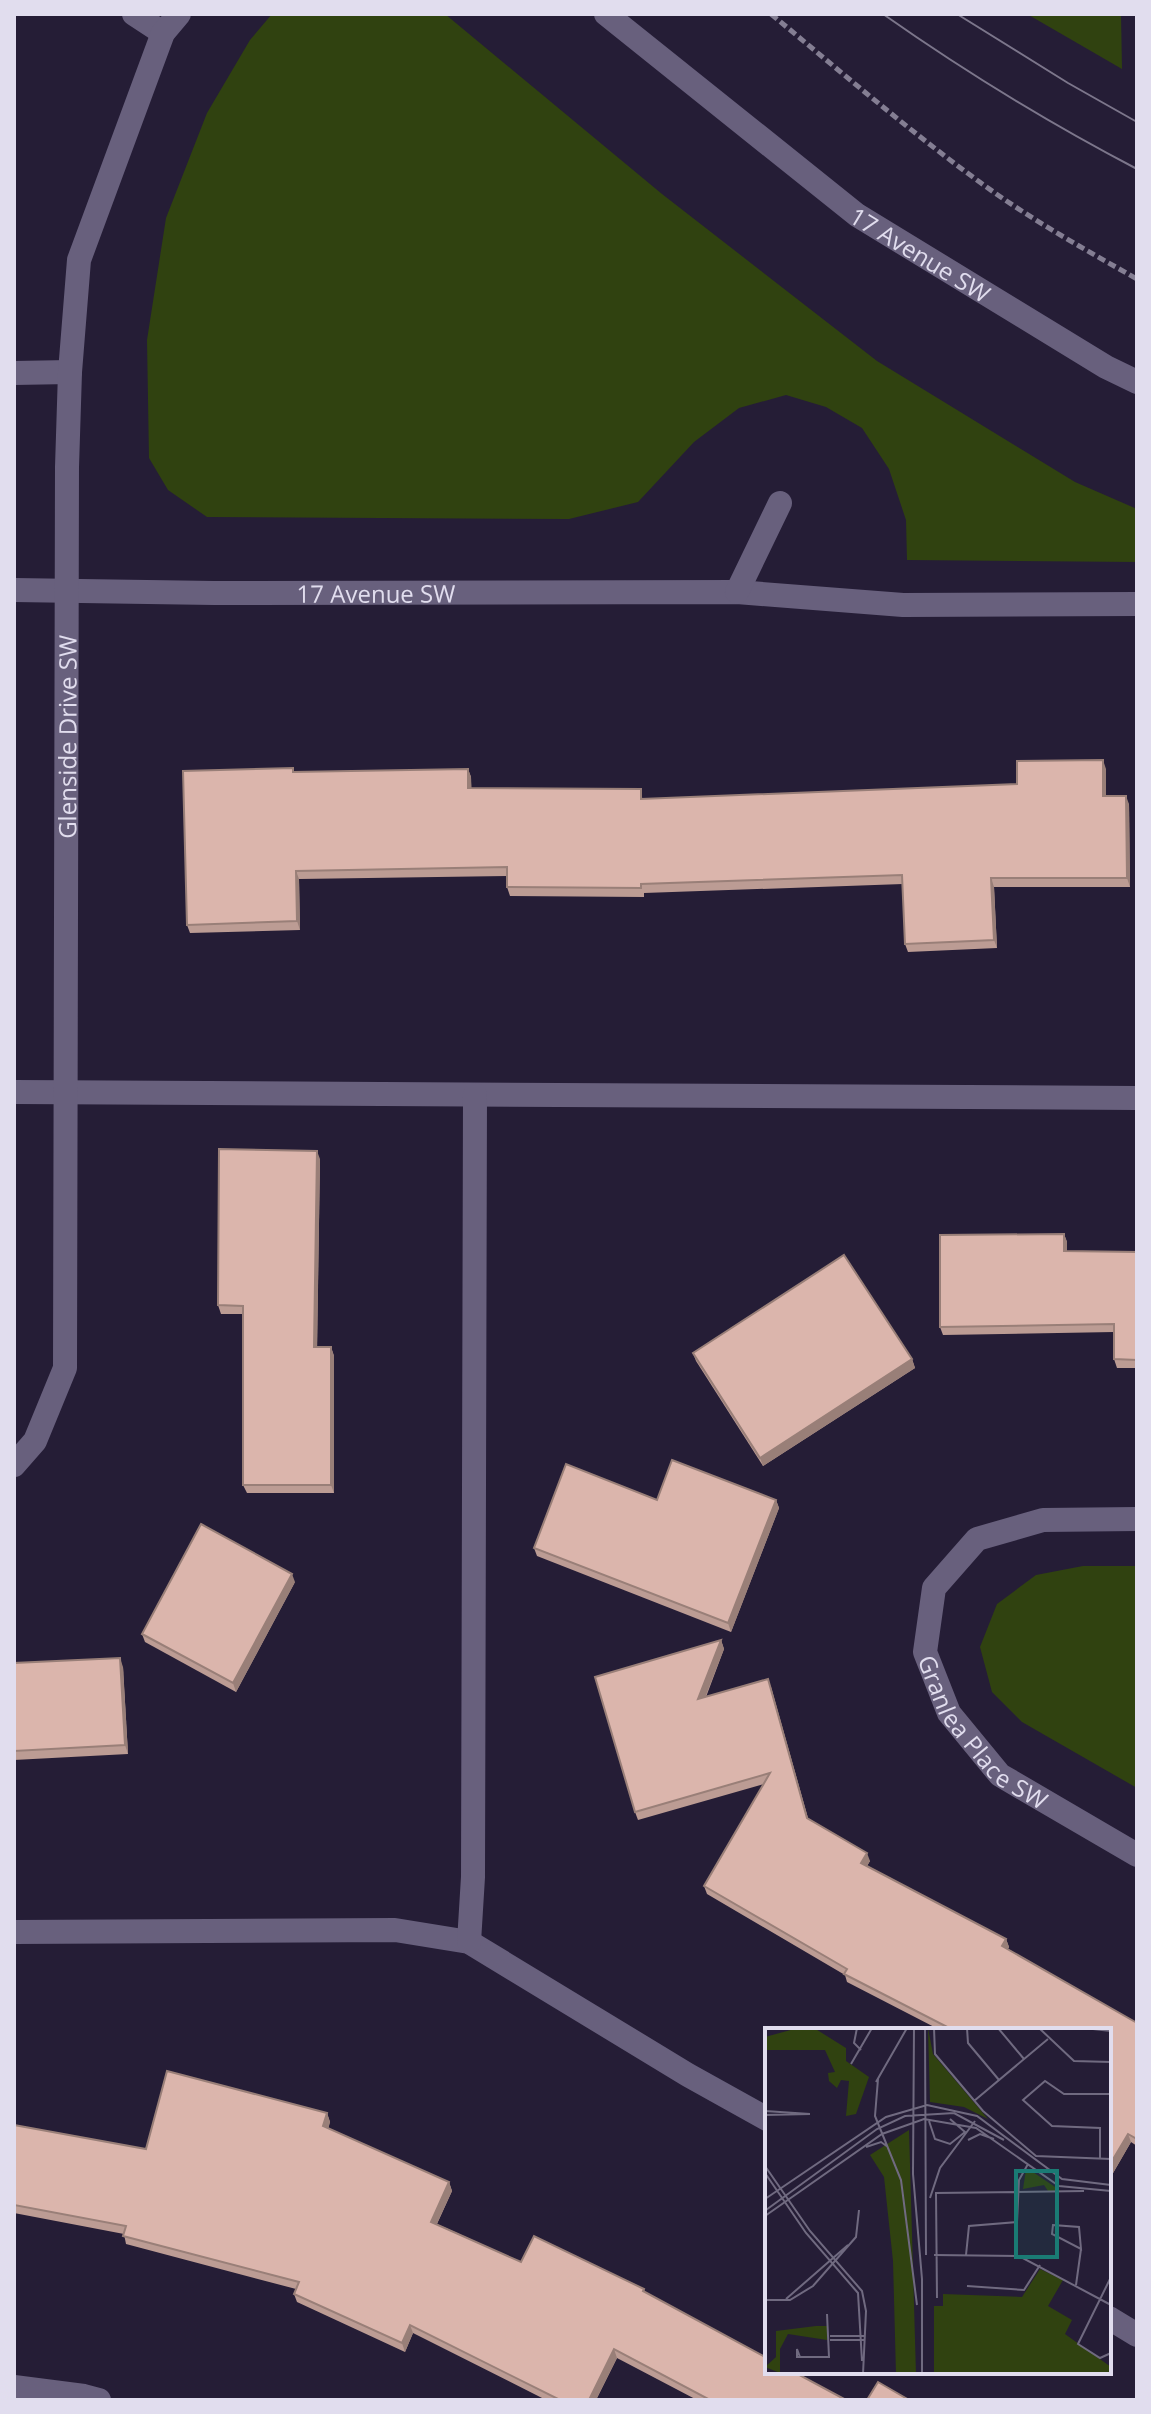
<svg xmlns="http://www.w3.org/2000/svg" width="1151" height="2414" viewBox="0 0 1151 2414" font-family="'Open Sans',sans-serif">
<rect width="100%" height="100%" fill="#251d36"/>
<g fill="#304210">
<polygon points="272,14 445,14 662,194 877,361 1075,482 1137,509 1137,562 907,560 906,520 889,469 862,428 826,407 786,395 739,408 694,442 638,502 569,519 207,517 168,490 149,458 147,340 166,218 207,113 250,40"/>
<polygon points="1027,14 1121,14 1122,69"/>
<polygon points="1083,1566 1137,1566 1137,1788 1022,1722 992,1692 980,1647 997,1604 1036,1575"/>
</g>
<g fill="none" stroke-linecap="round" stroke-linejoin="round">
<path stroke="#847e93" stroke-width="5" stroke-dasharray="8 4" stroke-linecap="butt" d="M 771,14 C 840,71 908,130 981,183 C 1030,219 1084,249 1137,279"/>
<g stroke="#68607d" stroke-width="24">
<polyline points="134,14 163,33"/>
<polyline points="14,373 70,372"/>
<polyline points="14,1092 1137,1098"/>
<polyline points="14,1932 395,1930 469,1942 688,2075 767,2119"/>
<polyline points="469,1942 473,1877 475,1095"/>
<polyline points="1109,2318 1137,2335"/>
</g>
<g stroke="#68607d" stroke-width="24">
<path id="s1" d="M 14,590 L 214,593 L 737,592 L 903,605 L 1137,604"/>
<polyline points="737,592 780,503"/>
<path id="s2" d="M 14,1465 L 35,1441 L 65,1368 L 67,467 L 70,372 L 79,260 L 163,33 L 179,14"/>
<path id="s3" d="M 1137,1519 L 1043,1520 L 977,1539 L 934,1588 L 925,1652 L 949,1713 L 1000,1775 L 1137,1855"/>
<polyline points="14,2387 84,2396 99,2400"/>
</g>
<path stroke="#68607d" stroke-width="24" id="s4" d="M 606,14 L 857,215 L 1106,367 L 1137,382"/>
<g stroke="#7c768b" stroke-width="2">
<path d="M 883,14 C 964,71 1049,123 1137,169"/>
<polyline points="957,14 1068,83 1137,122"/>
</g>
</g>
<g fill="#bc9c94">
<polygon points="468,769 471,777 471,788 644,798 644,799 1017,784 1106,769 1106,796 1129,804 1130,887 994,887 997,948 908,952 905,944 903,884 644,893 644,897 510,896 507,887 507,876 299,879 300,930 190,933 187,925 294,772"/>
<polygon points="320,1159 317,1347 331,1347 334,1356 334,1493 247,1493 243,1485 243,1314 221,1314 218,1305"/>
<polygon points="1064,1234 1067,1242 1067,1251 1137,1252 1137,1368 1117,1368 1114,1359 1114,1332 943,1335 940,1327"/>
<polygon points="693,1353 912,1359 915,1368 763,1466 696,1361"/>
<polygon points="657,1500 776,1500 779,1508 731,1632 537,1556 534,1548"/>
<polygon points="295,1582 236,1692 145,1642 142,1634"/>
<polygon points="721,1640 724,1649 706,1697 771,1687 808,1818 870,1861 867,1866 1006,1939 1009,1947 1008,1949 1137,2023 1137,2146 1131,2142 1109,2180 1109,2030 940,2030 847,1982 845,1975 707,1894 704,1886 764,1784 638,1820 635,1812"/>
<polygon points="14,1663 123,1667 128,1754 14,1760"/>
<polygon points="327,2113 330,2122 328,2128 449,2182 452,2191 437,2224 521,2262 644,2289 645,2293 846,2400 697,2400 617,2358 596,2400 546,2400 413,2333 405,2352 297,2302 294,2294 296,2289 126,2244 124,2234 14,2213 14,2125 146,2149"/>
</g>
<g fill="#997f78">
<polygon points="1103,760 1106,769 1106,804 1103,796"/>
<polygon points="468,769 471,777 472,796 468,788"/>
<polygon points="1126,796 1129,804 1130,887 1127,878"/>
<polygon points="296,871 299,879 300,930 297,921"/>
<polygon points="991,878 994,887 997,948 994,940"/>
<polygon points="317,1151 320,1159 317,1356 314,1347"/>
<polygon points="1064,1234 1067,1242 1067,1259 1064,1251"/>
<polygon points="331,1347 334,1356 334,1493 331,1485"/>
<polygon points="912,1359 915,1368 763,1466 760,1458"/>
<polygon points="776,1500 779,1508 731,1632 728,1623"/>
<polygon points="292,1574 295,1582 236,1692 233,1683"/>
<polygon points="721,1640 724,1649 701,1708 698,1699"/>
<polygon points="120,1658 123,1667 128,1754 125,1745"/>
<polygon points="867,1853 870,1861 864,1871 861,1863"/>
<polygon points="1006,1939 1009,1947 1005,1954 1002,1946"/>
<polygon points="327,2113 330,2122 327,2134 323,2126"/>
<polygon points="1128,2134 1131,2142 1109,2180 1109,2166"/>
<polygon points="449,2182 452,2191 434,2230 431,2222"/>
<polygon points="410,2325 413,2333 405,2352 402,2343"/>
<polygon points="614,2349 617,2358 596,2400 589,2400"/>
</g>
<g fill="#dbb5ac" stroke="#997f78" stroke-width="2">
<polygon points="1103,760 1103,796 1126,796 1127,878 991,878 994,940 905,944 902,875 641,884 641,888 507,887 507,867 296,871 297,921 187,925 183,771 293,768 293,772 468,769 468,788 641,789 641,799 1017,784 1017,761"/>
<polygon points="219,1149 317,1151 314,1347 331,1347 331,1485 243,1485 243,1306 218,1305"/>
<polygon points="1064,1234 1064,1251 1137,1252 1137,1360 1114,1359 1114,1324 940,1327 940,1235"/>
<polygon points="844,1255 912,1359 760,1458 693,1353"/>
<polygon points="672,1460 776,1500 728,1623 534,1548 566,1464 657,1500"/>
<polygon points="201,1524 292,1574 233,1683 142,1634"/>
<polygon points="721,1640 698,1699 768,1679 807,1818 867,1853 861,1863 1006,1939 1002,1946 1137,2023 1137,2139 1128,2134 1109,2166 1109,2030 953,2030 844,1974 847,1969 704,1886 770,1773 635,1812 595,1677"/>
<polygon points="120,1658 125,1745 14,1751 14,1663"/>
<polygon points="167,2071 327,2113 323,2126 449,2182 431,2222 521,2262 534,2236 644,2289 643,2291 767,2358 767,2372 794,2372 846,2400 710,2400 614,2349 589,2400 560,2400 410,2325 402,2343 294,2294 299,2282 123,2236 126,2226 14,2205 14,2125 146,2149"/>
<polygon points="878,2382 909,2400 867,2400"/>
</g>
<g text-anchor="middle" dominant-baseline="central" stroke-width="8" stroke-linejoin="round" paint-order="stroke">
<g font-size="24" fill="#e1ddee" stroke="#0d0a14">
<text stroke="none"><textPath href="#s4" startOffset="396">17 Avenue SW</textPath></text>
<text stroke="none"><textPath href="#s1" startOffset="362">17 Avenue SW</textPath></text>
<text stroke="none"><textPath href="#s2" startOffset="742">Glenside Drive SW</textPath></text>
<text stroke="none"><textPath href="#s3" startOffset="394">Granlea Place SW</textPath></text>
</g>
</g>
<g transform="translate(765 2028)">
<rect width="346" height="346" fill="#251d36"/>
<path d="M 33,0 L 49,0 L 81,20 L 81,33 L 104,49 L 91,86 L 81,88 L 84,53 L 76,52 L 72,60 L 64,53 L 63,45 L 70,44 L 60,22 L 0,22 L 0,9 ZM 163,0 L 168,26 L 223,91 L 199,79 L 165,74 ZM 144,102 L 151,346 L 131,346 L 128,233 L 119,149 L 105,127 ZM 261,142 L 265,142 L 296,163 L 283,163 L 279,157 L 258,161 ZM 275,241 L 298,252 L 283,278 L 307,292 L 300,306 L 346,339 L 345,346 L 169,346 L 169,278 L 178,278 L 178,266 L 257,269 ZM 51,298 L 62,298 L 62,312 L 23,306 L 15,321 L 15,345 L 0,339 L 11,329 L 11,303 Z" fill="#304210"/>
<path fill="none" stroke="#706a80" stroke-width="2" d="M 92,0 L 89,15 L 96,22M 149,0 L 148,146 L 157,251 L 157,346M 160,0 L 161,227M 169,0 L 170,26 L 218,83 L 271,128 L 346,131M 202,0 L 203,15 L 234,52M 233,0 L 259,31M 274,0 L 309,33 L 346,34M 319,0 L 346,3M 86,36 L 107,0M 113,51 L 110,88 L 136,152 L 152,277M 111,54 L 142,0M 209,73 L 283,11M 0,83 L 45,86M 0,87 L 45,86M 164,93 L 170,111 L 185,116 L 200,104 L 185,91M 203,112 L 215,106 L 229,111M 101,119 L 116,114 L 123,119M 335,131 L 335,100 L 287,98 L 258,72 L 280,53 L 299,66 L 346,66M 0,138 L 45,203 L 97,263 L 101,283 L 98,346M 0,145 L 41,205 L 93,265 L 97,333M 165,170 L 175,140 L 210,93M 0,171 L 121,89 L 162,77 L 212,88 L 297,151 L 346,157M 1,182 L 112,101 L 140,88 L 189,85 L 239,112M 0,188 L 117,106 L 159,91 L 211,100 L 294,158 L 346,163M 288,197 L 314,199 L 316,221 L 287,206 ZM 169,227 L 254,228 L 346,277M 201,227 L 204,198 L 252,194 L 254,152 L 263,136M 346,249 L 313,316 L 335,330 L 346,325M 311,257 L 316,221M 202,258 L 259,262 L 275,237M 172,270 L 171,165 L 319,163M 21,271 L 83,217M 0,272 L 25,272 L 48,258 L 91,209 L 94,182M 65,308 L 100,308M 65,312 L 100,312M 35,329 L 32,321 L 32,329 L 64,329 L 62,286"/>
<path fill="#1a7b74" fill-opacity="0.15" stroke="#1a7b74" stroke-width="4" d="M 251,143 L 292,143 L 292,229 L 251,229 Z"/>
<rect width="346" height="346" fill="none" stroke="#e1ddee" stroke-width="4"/>
</g>
<rect width="1151" height="2414" fill="none" stroke="#e1ddee" stroke-width="32"/>
</svg>
